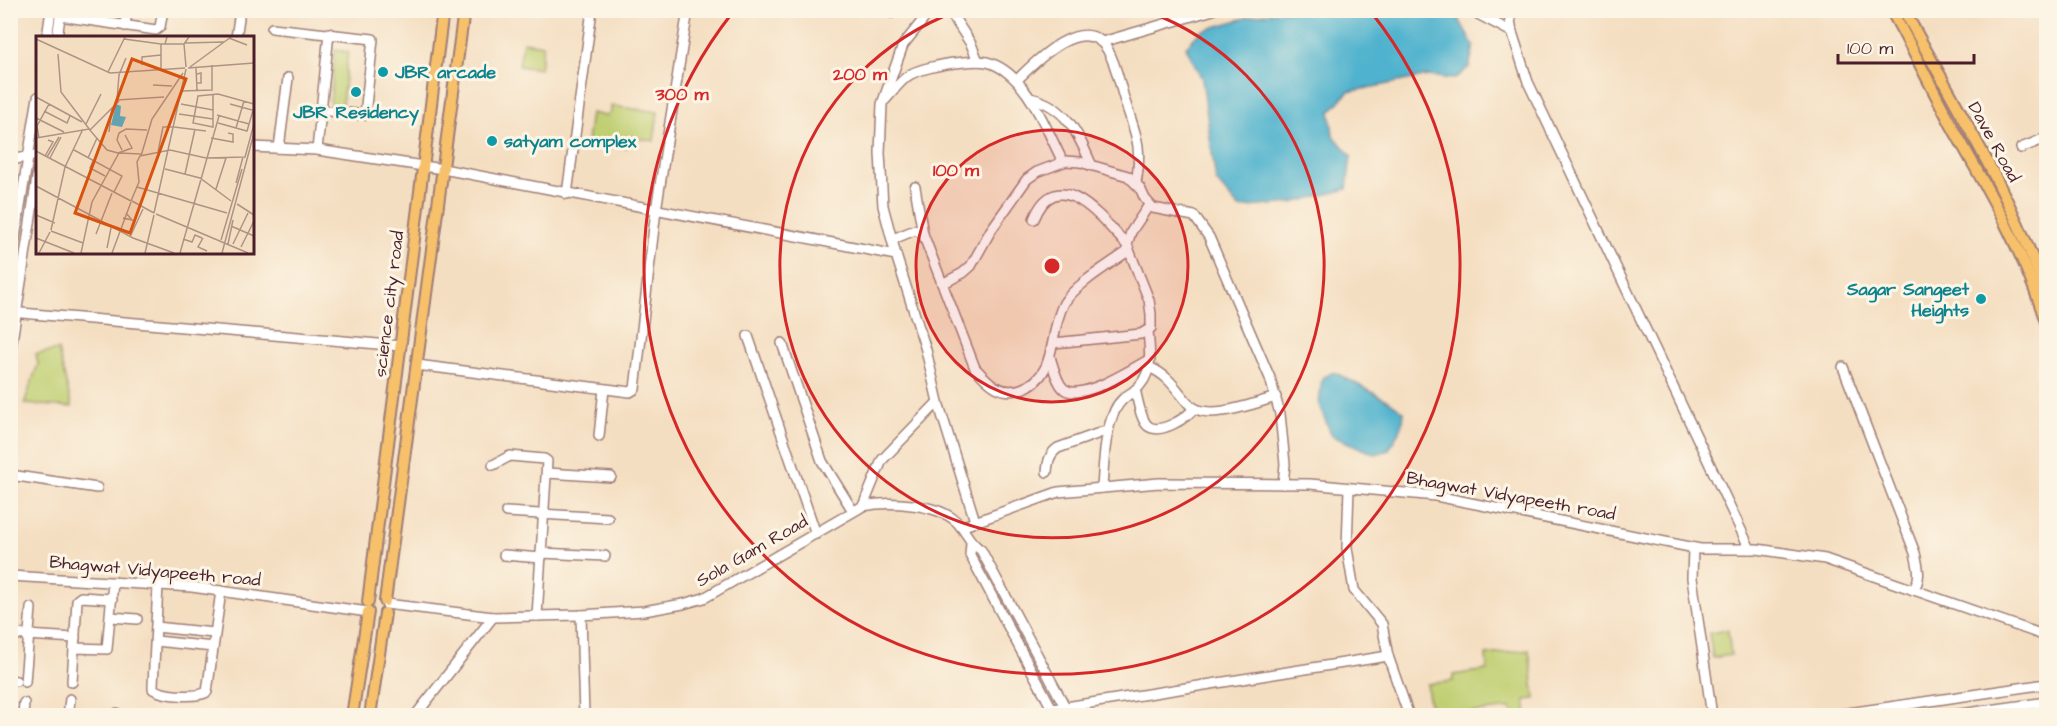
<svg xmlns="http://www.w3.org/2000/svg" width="2057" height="726" viewBox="0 0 2057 726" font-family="'Architects Daughter',sans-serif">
<rect width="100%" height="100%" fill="#fcf5e5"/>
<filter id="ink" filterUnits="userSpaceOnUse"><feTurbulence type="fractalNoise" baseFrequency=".0167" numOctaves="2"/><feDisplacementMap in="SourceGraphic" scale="12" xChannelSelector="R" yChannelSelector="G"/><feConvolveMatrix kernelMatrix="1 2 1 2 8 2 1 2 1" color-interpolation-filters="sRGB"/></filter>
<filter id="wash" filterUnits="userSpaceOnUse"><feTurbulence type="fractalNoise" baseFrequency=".008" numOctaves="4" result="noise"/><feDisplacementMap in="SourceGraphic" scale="24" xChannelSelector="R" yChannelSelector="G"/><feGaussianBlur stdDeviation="1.35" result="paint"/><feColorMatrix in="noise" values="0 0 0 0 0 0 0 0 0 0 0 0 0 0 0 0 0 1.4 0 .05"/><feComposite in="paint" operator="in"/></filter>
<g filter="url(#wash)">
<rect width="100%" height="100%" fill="#f4dec1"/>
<g fill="#c0cf72" stroke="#85774e" stroke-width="1.5">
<polygon points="523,42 543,45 540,69 519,66"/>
<polygon points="335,50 348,52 342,105 330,104"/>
<polygon points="611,106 658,112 654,141 629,137 627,148 587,142 591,113 606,116 611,112"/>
<polygon points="58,350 72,407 24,404 38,364 36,354"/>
<polygon points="1728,630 1731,655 1713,658 1709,633"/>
<polygon points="1529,650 1535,699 1525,700 1527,715 1513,715 1511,708 1451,715 1431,715 1427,684 1453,681 1453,675 1487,670 1486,655"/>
</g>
<g fill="#4fb2ce" stroke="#4c687c" stroke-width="1.5">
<polygon points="1281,11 1442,11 1456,14 1474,46 1469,67 1455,79 1428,76 1348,92 1330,112 1333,135 1351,156 1347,189 1292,203 1239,208 1216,181 1202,79 1186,47 1201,31 1252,16"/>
<path d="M 1334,372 L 1387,400 L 1404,412 C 1404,426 1395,437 1389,450 L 1375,454 L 1332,436 L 1319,405 L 1322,378 Z"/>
</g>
</g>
<g filter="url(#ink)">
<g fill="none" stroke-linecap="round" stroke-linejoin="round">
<defs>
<g id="minor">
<polyline points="879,10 892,13"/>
<polyline points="949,10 971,44 978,61"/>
<polyline points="1470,10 1512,32"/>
<polyline points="1520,10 1509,13 1512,32 1528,82 1750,549"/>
<polyline points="60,16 156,30 160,27 163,10"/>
<polyline points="125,26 127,10"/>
<polyline points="272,28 373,39 365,115 321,110"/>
<polyline points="47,38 51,10"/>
<polyline points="57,38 61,10"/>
<polyline points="236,38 239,18"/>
<polyline points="1102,42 1213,10"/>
<path d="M 1017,80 C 1036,61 1084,12 1107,49 C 1116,63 1119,82 1124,98 C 1135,134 1143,143 1136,183"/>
<path d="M 1030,98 C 1067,106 1078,134 1092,166"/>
<path d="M 885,100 C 892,93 901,79 911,74 C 920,69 944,64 955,63 C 966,62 977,60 987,62 C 1026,72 1046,129 1063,162"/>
<polyline points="252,147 317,150 443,169 896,255 926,350 938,402 975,521"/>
<polyline points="279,148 288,78"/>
<polyline points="2021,148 2046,138"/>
<polyline points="317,150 329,33"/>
<polyline points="10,160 38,155"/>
<polyline points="915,187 923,234"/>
<polyline points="567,194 592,10"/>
<path d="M 1034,219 C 1058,160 1104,221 1127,245"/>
<path d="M 893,239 L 915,230 L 923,234 L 975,368 C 988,382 1000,396 1021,389 C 1059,376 1048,332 1064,303 C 1076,284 1109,265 1128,251"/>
<polyline points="896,255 883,206 880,153 882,104 903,45 931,10"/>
<polyline points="10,268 38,97"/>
<polyline points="942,284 963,273 971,266 991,230 1027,179 1037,172 1066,161 1080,162 1128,176 1140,188 1145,199 1153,208 1194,216 1209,237 1270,378 1280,414 1285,464 1283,484"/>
<polyline points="10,312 401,346"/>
<polyline points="748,336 816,534"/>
<polyline points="782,343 822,461 853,511"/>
<polyline points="1054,343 1141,334 1151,328 1151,314 1149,300 1127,245 1131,232 1149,205"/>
<polyline points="10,354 38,171"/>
<path d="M 1050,357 C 1053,366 1056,381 1063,388 C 1079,404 1133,368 1150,359"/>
<polyline points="417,365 630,392 635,389 656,210 688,10"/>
<path d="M 1149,367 C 1171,377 1175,389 1190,405 C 1207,422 1255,403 1276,397"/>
<path d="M 1843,367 L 1915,553 C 1918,567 1922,578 1913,590"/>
<path d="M 1135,390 C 1138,399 1140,419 1148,426 C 1160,435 1187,418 1194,408"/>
<polyline points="599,436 604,389"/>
<polyline points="493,465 510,456 544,459 547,461 537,616"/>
<path d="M 1047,472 C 1048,462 1049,454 1058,448 L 1108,430"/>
<polyline points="547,473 611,477"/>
<polyline points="10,475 97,488"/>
<path d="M 1102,488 C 1104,462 1104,434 1115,410 C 1119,401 1126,396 1134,391 C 1154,375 1150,353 1148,331"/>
<polyline points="1349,488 1347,548 1354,590 1382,624 1388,656"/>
<polyline points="863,506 882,460 938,402"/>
<polyline points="506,512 608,518"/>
<polyline points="961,527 1058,492 1159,483 1310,484 1436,496 1700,549 1757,549 1825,559 2046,636"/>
<polyline points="971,543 970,555 1056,716"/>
<polyline points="1693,548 1692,578 1712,716"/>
<polyline points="541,553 605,556"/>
<polyline points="504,555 541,558"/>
<polyline points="10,576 192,587 368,612"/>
<path d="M 158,585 L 153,685 L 153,689 C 164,696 196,698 207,692 L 221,591"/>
<path d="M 386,604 L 493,617 L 581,615 L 644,611 L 683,604 L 704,598 L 863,506 C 888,501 937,503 957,522 C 968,533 967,541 981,550 L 1070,716"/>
<polyline points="581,615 584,716"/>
<polyline points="111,617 137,619"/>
<polyline points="156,627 214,633"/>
<polyline points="10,634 75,638"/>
<polyline points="156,641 213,647"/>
<polyline points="74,648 107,649 113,582"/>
<polyline points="10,680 16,681"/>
<polyline points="25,682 31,608"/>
<polyline points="72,682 77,600 81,597 112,599"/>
<polyline points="1053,709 1388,656 1409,716"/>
<polyline points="23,716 24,703"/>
<polyline points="68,716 70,699"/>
<polyline points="117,716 117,713"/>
<polyline points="165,716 165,714"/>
<polyline points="415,716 493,617"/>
<polyline points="1828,716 2046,684"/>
<polyline points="1946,716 2046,702"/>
</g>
<g id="major">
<path d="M 1891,10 C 1913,49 1932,89 1953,128 C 1989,191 2024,252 2046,322"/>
<path d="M 1904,10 C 1954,103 2011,194 2046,293"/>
<polyline points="385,601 464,10"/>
<polyline points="368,602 443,10"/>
<polyline points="352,716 368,612"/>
<polyline points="370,716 385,613"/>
</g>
</defs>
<use href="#minor" stroke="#9f7e76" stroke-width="12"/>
<use href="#major" stroke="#9f7e76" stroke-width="14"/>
<use href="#minor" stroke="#fff" stroke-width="9"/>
<use href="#major" stroke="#f7c06b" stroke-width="10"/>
</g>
</g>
<circle cx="1052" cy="266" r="136" fill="#d62828" fill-opacity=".12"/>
<g fill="none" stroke="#d62828" stroke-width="3">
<circle cx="1052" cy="266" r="136"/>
<path d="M1147 11A272 272 0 1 1 957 11"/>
<path d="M1371 12A408 408 0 1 1 733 12"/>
</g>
<g fill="#0f9aa8" stroke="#fcf5e5" stroke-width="2">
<circle cx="383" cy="72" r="6"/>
<circle cx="356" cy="92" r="6"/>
<circle cx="492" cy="141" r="6"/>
<circle cx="1981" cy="299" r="6"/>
</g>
<g text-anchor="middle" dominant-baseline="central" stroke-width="6" stroke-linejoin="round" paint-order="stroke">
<g font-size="18" font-weight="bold" fill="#0d838f" stroke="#fcf5e5" text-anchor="start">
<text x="395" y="72">JBR arcade</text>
<text x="356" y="112" text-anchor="middle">JBR Residency</text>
<text x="504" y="141">satyam complex</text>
<text x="1969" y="289" text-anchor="end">Sagar Sangeet<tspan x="1969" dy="21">Heights</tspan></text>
</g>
<g font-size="18" fill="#4a1f2b" stroke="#fcf5e5">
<text transform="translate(1994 142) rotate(61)">Dave Road</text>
<text transform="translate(389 304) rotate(-83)">science city road</text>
<text transform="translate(1511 496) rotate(10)">Bhagwat Vidyapeeth road</text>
<text transform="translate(752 551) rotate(-30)">Sola Gam Road</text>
<text transform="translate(155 571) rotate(5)">Bhagwat Vidyapeeth road</text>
</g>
</g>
<g transform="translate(36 36)">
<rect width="218" height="218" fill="#f4dec1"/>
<path d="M 80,68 L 85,70 L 84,80 L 90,81 L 86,91 L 75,89 Z" fill="#4fb2ce"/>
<path fill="none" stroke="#b09285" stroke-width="1.5" d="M 131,1 L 129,8 L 148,8M 193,2 L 211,9M 0,3 L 74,37 L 149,32M 88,3 L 125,8M 149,7 L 188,6M 22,18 L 25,56 L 54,94M 90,22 L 83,39 L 81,64 L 128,61M 106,29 L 106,21 L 125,19M 150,31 L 148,8 L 153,1M 154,31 L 195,1M 125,32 L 125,8 L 129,8M 152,32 L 218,27M 160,32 L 161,54M 72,36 L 89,1M 161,38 L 165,37 L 165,47 L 161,47M 117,49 L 136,50M 145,55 L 176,54 L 176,29M 177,59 L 177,91 L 157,87 L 162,60 L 182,58 L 218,68M 0,61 L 13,68 L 1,90 L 3,102M 13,68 L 46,86M 145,68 L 177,74M 194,68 L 216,74M 8,75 L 31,87 L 34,80M 143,78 L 177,83M 181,79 L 213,88M 0,82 L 28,96M 182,87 L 211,95 L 218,71M 50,88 L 65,58M 138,91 L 170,95M 200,92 L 208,65M 54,94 L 76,72M 73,96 L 76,72 L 83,65M 0,102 L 53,93 L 71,114 L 82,117M 175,102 L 197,106 L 197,98 L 192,97M 38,114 L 86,140 L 78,156M 86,114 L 81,104 L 83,97 L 90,93 L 111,94M 0,115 L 95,165M 122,116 L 127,91 L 137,91M 82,117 L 96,112 L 89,99M 9,120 L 17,106 L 12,104M 105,120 L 116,83 L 147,37M 11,121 L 23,101M 14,122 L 25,101M 52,122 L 61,102M 57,125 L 54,132 L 69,140M 129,133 L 164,142 L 195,165M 149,138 L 159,93M 200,147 L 207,121M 0,150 L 97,202 L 138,217M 101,151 L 191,177M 180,153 L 190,122M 95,165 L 103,146 L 101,126 L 104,120 L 134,114 L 170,122 L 209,121 L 218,88M 96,165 L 118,177M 201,168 L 218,179M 118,177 L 150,33M 120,178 L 212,217M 0,179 L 19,187M 87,182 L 96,184 L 90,177M 195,190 L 218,200M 15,194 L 29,131 L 47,93M 15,195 L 47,207M 60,198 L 76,157M 94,201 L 107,173M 0,202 L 38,217M 167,202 L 162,211 L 171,215M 147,203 L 156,206 L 159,199 L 166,202M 185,204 L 206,133M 192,208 L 197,184M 197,208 L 212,177M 205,211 L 218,185M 71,212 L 75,192M 3,217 L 14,196M 45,217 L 56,166 L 83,117 L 105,118M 76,217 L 95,166M 109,217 L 118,179M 144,217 L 183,80M 186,217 L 218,97"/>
<path fill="#d8530f" fill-opacity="0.15" stroke="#d8530f" stroke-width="3" d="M 96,23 L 150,43 L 94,197 L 39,177 Z"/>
<rect width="218" height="218" fill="none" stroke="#4a1f2b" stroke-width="3"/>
</g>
<circle cx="1052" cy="266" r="9" fill="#d62828" stroke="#fcf5e5" stroke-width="3"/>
<g font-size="18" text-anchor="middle" font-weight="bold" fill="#d62828" stroke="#fcf5e5" stroke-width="6" stroke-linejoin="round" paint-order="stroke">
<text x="860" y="80">200 m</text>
<text x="682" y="100">300 m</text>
<text x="956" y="176">100 m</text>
</g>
<rect width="2057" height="726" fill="none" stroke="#fcf5e5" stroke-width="36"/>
<path d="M1838 54v9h136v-9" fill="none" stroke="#4a1f2b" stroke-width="3"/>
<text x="1847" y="54" font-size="18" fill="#4a1f2b" stroke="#fcf5e5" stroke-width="4.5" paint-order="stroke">100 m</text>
</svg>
